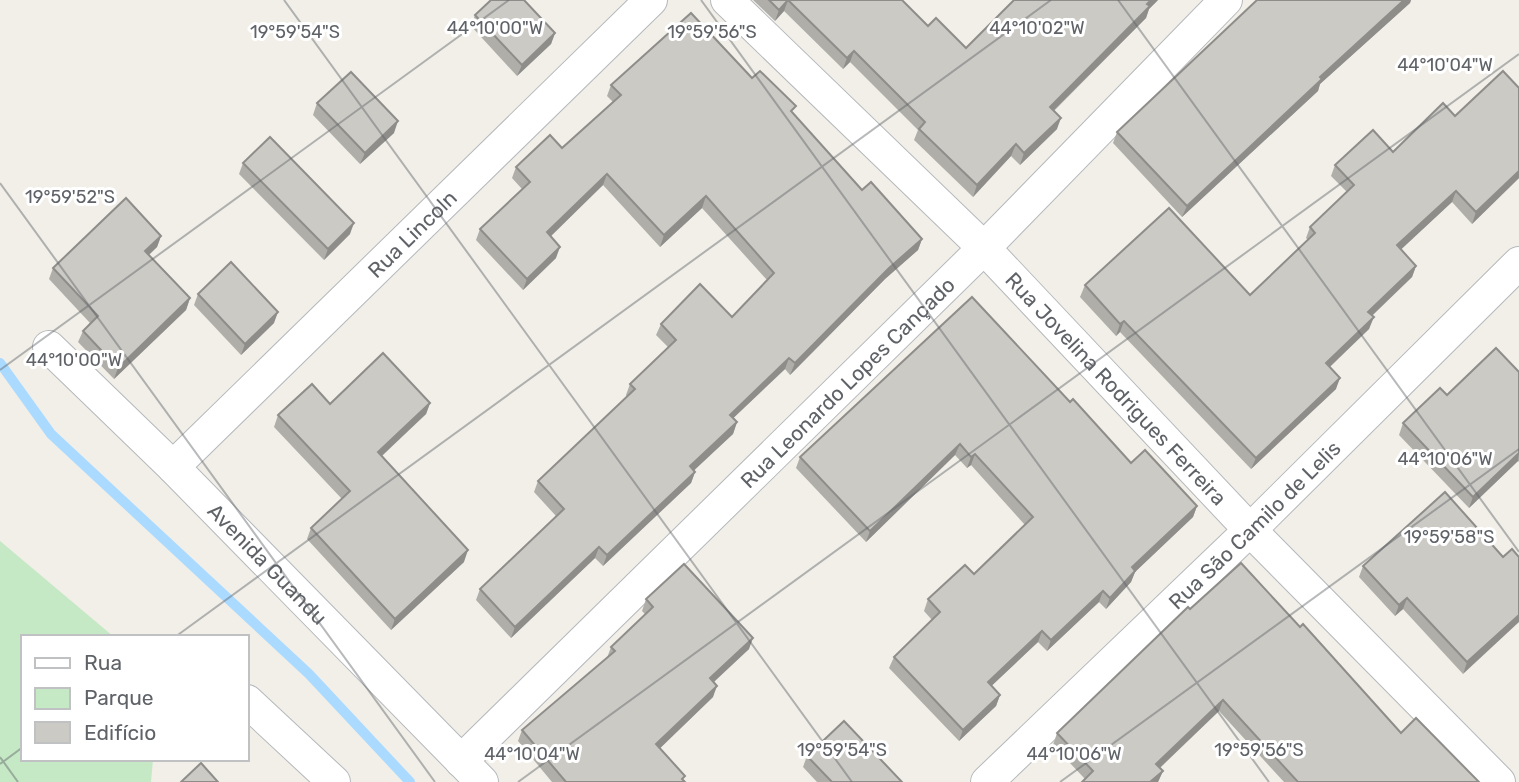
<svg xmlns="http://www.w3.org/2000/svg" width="1519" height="782" viewBox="0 0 1519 782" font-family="Rubik,sans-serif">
<rect width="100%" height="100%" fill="#f1efe8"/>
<polygon fill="#c5e8c5" points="0,541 114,637 23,637 23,759 153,759 151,782 0,782"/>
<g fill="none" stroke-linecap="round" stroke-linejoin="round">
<polyline stroke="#aadaff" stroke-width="10" points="0,363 51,434 309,674 410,782"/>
<defs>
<g id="minor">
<path id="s1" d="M 727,0 L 984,248 L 1250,530 L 1499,782"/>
<path id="s2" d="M 49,347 L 173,467 L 482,782"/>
<path id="s3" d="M 173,467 L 651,0"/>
<polyline points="247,701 334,782"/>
<path id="s4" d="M 461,761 L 984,248 L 1226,0"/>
<path id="s5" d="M 987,782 L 1250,530 L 1519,263"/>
</g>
</defs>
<use href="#minor" stroke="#b5b8bc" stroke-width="34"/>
<use href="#minor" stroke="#fff" stroke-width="32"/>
</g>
<g fill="#afaea9">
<polygon points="753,0 902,0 928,26 966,48 1014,0 1158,0 1149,9 1146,18 1054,111 1057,129 1020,165 1011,156 973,197 914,140 918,130 850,62 843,69 784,11 775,21"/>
<polygon points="1257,0 1411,0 1410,3 1320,84 1318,91 1182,217 1113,143 1117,132"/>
<polygon points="475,15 555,33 551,44 517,76 471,26"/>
<polygon points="752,78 793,114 862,190 922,239 918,250 885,279 790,375 785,369 733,418 737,422 733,434 693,470 695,472 691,483 603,566 595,558 511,638 476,600 480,589 556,516 534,492 538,481 627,397 626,395 630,384 668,347 656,335 661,324 732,317 767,280 702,208 660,247 603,185 550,236 556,258 523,290 476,240 480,229 522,189 512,178 516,167 562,148 613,102 607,96 611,85"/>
<polygon points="317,103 394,133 360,164 313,115"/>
<polygon points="1455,116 1519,178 1472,224 1452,202 1401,249 1416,266 1412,277 1372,316 1369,329 1330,367 1336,389 1251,469 1120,332 1116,336 1080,297 1085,285 1250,295 1308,240 1306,238 1310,227 1347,192 1331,176 1335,165 1393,152"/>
<polygon points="243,163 350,234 324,260 239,174"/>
<polygon points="161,236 157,247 149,255 190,298 186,310 114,379 78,342 83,331 90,323 49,279 53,268"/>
<polygon points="198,294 274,323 241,355 194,305"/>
<polygon points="1519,372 1519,462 1518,461 1469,508 1399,435 1403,423 1447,395"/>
<polygon points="1070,402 1131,463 1197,506 1193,517 1135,572 1131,582 1106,609 1099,602 1047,651 1038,642 991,686 1000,695 996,706 959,741 889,668 894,657 932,620 924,611 928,599 974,574 1025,525 971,465 967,468 955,455 866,542 796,468 800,457"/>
<polygon points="430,403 426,414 382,456 464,562 391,630 307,539 311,528 342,499 274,427 278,415 330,404"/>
<polygon points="1512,549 1463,674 1403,609 1395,616 1359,577 1363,566 1503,557"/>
<polygon points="646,599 749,649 714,682 713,697 660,748 685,782 552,782 518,741 522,730 607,658 611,647 645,614 642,611"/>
<polygon points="1190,609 1300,627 1401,733 1479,782 1284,782 1219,711 1160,768 1163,771 1158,782 1082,782 1085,779 1053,745 1057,733"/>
<polygon points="807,756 902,782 817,782 803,767"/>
</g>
<g fill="#8f8d8a">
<polygon points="788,0 784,11 775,21 779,10"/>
<polygon points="1151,0 1158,0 1149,9 1146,18 1046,118 1050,107"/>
<polygon points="1404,0 1411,0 1410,3 1320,84 1318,91 1182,217 1187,206 1320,77"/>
<polygon points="555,33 551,44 517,76 522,65"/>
<polygon points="854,51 850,62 843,69 847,58"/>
<polygon points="1061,118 1057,129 1020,165 1024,153"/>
<polygon points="398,121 394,133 360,164 365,153"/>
<polygon points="1016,144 1011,156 973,197 977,185"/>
<polygon points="1519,171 1519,178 1472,224 1476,212"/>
<polygon points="607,174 603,185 543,244 547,232"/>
<polygon points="1456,191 1452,202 1393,257 1397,245"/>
<polygon points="706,196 702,208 660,247 664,235"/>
<polygon points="354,223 350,234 324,260 328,249"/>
<polygon points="161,236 157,247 141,262 145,251"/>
<polygon points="922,239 918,250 885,279 790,375 795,363 889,268"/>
<polygon points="560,247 556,258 523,290 527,279"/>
<polygon points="1416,266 1412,277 1364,323 1368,312"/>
<polygon points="190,298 186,310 114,379 118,368"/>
<polygon points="278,312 274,323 241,355 245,344"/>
<polygon points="1374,317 1369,329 1322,374 1326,363"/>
<polygon points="1124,321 1120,332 1116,336 1120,324"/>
<polygon points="789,358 785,369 725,426 730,415"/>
<polygon points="1340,378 1336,389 1251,469 1256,458"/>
<polygon points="430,403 426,414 374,463 378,452"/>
<polygon points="737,422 733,434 686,478 690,466"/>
<polygon points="960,444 955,455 866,542 870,531"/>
<polygon points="1519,453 1518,461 1469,508 1473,497"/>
<polygon points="975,454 971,465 967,468 971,457"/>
<polygon points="695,472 691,483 603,566 607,555"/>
<polygon points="1197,506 1193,517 1135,572 1131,582 1106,609 1110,598 1132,567"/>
<polygon points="599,547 595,558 511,638 515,627"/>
<polygon points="468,550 464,562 391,630 395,619"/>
<polygon points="1103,591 1099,602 1047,651 1051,640"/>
<polygon points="1407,598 1403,609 1395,616 1399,605"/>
<polygon points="1519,615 1519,622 1463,674 1467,662"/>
<polygon points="1042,631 1038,642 984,693 988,682"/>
<polygon points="753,638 749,649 706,689 710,678"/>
<polygon points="717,686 713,697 652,756 656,744"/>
<polygon points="1000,695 996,706 959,741 963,730"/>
<polygon points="1223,700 1219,711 1152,775 1156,764"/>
<polygon points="1163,771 1158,782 1150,782"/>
</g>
<g fill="#cccac5" stroke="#8f8d8a" stroke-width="2">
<polygon points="491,0 524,0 555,33 522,65 475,15"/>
<polygon points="769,0 902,0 928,26 936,18 966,48 1014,0 1151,0 1147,4 1150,6 1050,107 1061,118 1024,153 1016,144 977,185 919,129 925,122 854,51 847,58 788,0 779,10"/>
<polygon points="1257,0 1404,0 1320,77 1322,79 1187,206 1117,132"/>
<polygon points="691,13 752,78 760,71 796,106 791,111 862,190 871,182 922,239 889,268 795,363 789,358 730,415 737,422 690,466 695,472 607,555 599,547 515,627 480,589 564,509 538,481 635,389 630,384 676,340 661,324 700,284 732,317 774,273 706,196 664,235 607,174 547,232 560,247 527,279 480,229 530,182 516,167 550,135 562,148 621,95 611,85"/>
<polygon points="1503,71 1519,88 1519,171 1476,212 1456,191 1397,245 1416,266 1368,312 1374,317 1326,363 1340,378 1256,458 1124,321 1120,324 1085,285 1169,208 1250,295 1315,233 1310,227 1354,185 1335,165 1373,130 1393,152 1443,103 1455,116"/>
<polygon points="351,72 398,121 365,153 317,103"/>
<polygon points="270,137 354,223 328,249 243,163"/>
<polygon points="126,198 161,236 145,251 190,298 118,368 83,331 98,316 53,268"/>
<polygon points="231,262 278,312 245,344 198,294"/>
<polygon points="972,297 1070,402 1073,399 1131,463 1145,450 1197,506 1132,567 1135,571 1110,598 1103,591 1051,640 1042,631 988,682 1000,695 963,730 894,657 940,612 928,599 965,565 974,574 1033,517 975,454 971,457 960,444 870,531 800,457"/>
<polygon points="1496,348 1519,372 1519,453 1473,497 1403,423 1440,388 1447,395"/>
<polygon points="383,353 430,403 378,452 468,550 395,619 311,528 350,491 278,415 312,384 330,404"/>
<polygon points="1445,492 1503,557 1512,549 1519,557 1519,615 1467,662 1407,598 1399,605 1363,566"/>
<polygon points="1241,563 1300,627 1303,624 1401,733 1416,718 1479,782 1298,782 1223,700 1156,764 1163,771 1150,782 1082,782 1093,771 1057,733 1188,607 1190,609"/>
<polygon points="684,564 753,638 710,678 717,686 656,744 685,776 682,779 685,782 566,782 522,730 615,651 611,647 653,607 646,599"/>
<polygon points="844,721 902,782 832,782 807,756"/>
<polygon points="201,763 218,782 181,782"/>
</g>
<path fill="none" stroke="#5f6368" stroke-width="2" stroke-opacity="0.45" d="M 284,0 L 852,782M 701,0 L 1269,782M 1118,0 L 1519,552M 0,183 L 435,782M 0,370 L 509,0M 175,637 L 1051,0M 0,757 L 18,782M 0,764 L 23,747M 518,782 L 1519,54M 1060,782 L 1519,449"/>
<g text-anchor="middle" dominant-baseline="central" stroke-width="6" stroke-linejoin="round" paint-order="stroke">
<g font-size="21" fill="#5f6368" stroke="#fff">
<text stroke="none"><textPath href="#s3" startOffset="334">Rua Lincoln</textPath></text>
<text stroke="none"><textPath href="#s4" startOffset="541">Rua Leonardo Lopes Cançado</textPath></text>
<text stroke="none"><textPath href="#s1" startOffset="550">Rua Jovelina Rodrigues Ferreira</textPath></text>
<text stroke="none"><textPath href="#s5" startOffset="371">Rua São Camilo de Lelis</textPath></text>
<text stroke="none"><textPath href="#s2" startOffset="308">Avenida Guandu</textPath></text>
</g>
</g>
<g font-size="18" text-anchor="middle" fill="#5f6368" stroke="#fff" stroke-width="6" stroke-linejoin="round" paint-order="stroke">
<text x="495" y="34">44°10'00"W</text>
<text x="1037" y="34">44°10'02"W</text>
<text x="295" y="38">19°59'54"S</text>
<text x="712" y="38">19°59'56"S</text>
<text x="1445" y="71">44°10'04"W</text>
<text x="70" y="203">19°59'52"S</text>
<text x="74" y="366">44°10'00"W</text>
<text x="1445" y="465">44°10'06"W</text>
<text x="1449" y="543">19°59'58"S</text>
<text x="842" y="756">19°59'54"S</text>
<text x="1259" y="756">19°59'56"S</text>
<text x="532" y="760">44°10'04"W</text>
<text x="1074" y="760">44°10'06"W</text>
</g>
<rect x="21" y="635" width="228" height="126" fill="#ffffff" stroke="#bfc1c3" stroke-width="2"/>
<rect x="35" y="658" width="35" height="10" fill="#ffffff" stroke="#bfc1c3" stroke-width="2"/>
<text x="84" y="670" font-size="21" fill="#5f6368">Rua</text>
<rect x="35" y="688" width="35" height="21" fill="#c5e8c5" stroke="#bfc1c3" stroke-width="2"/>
<text x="84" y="705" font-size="21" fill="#5f6368">Parque</text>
<rect x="35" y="722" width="35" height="21" fill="#cccac5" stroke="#bfc1c3" stroke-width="2"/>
<text x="84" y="740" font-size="21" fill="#5f6368">Edifício</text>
</svg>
